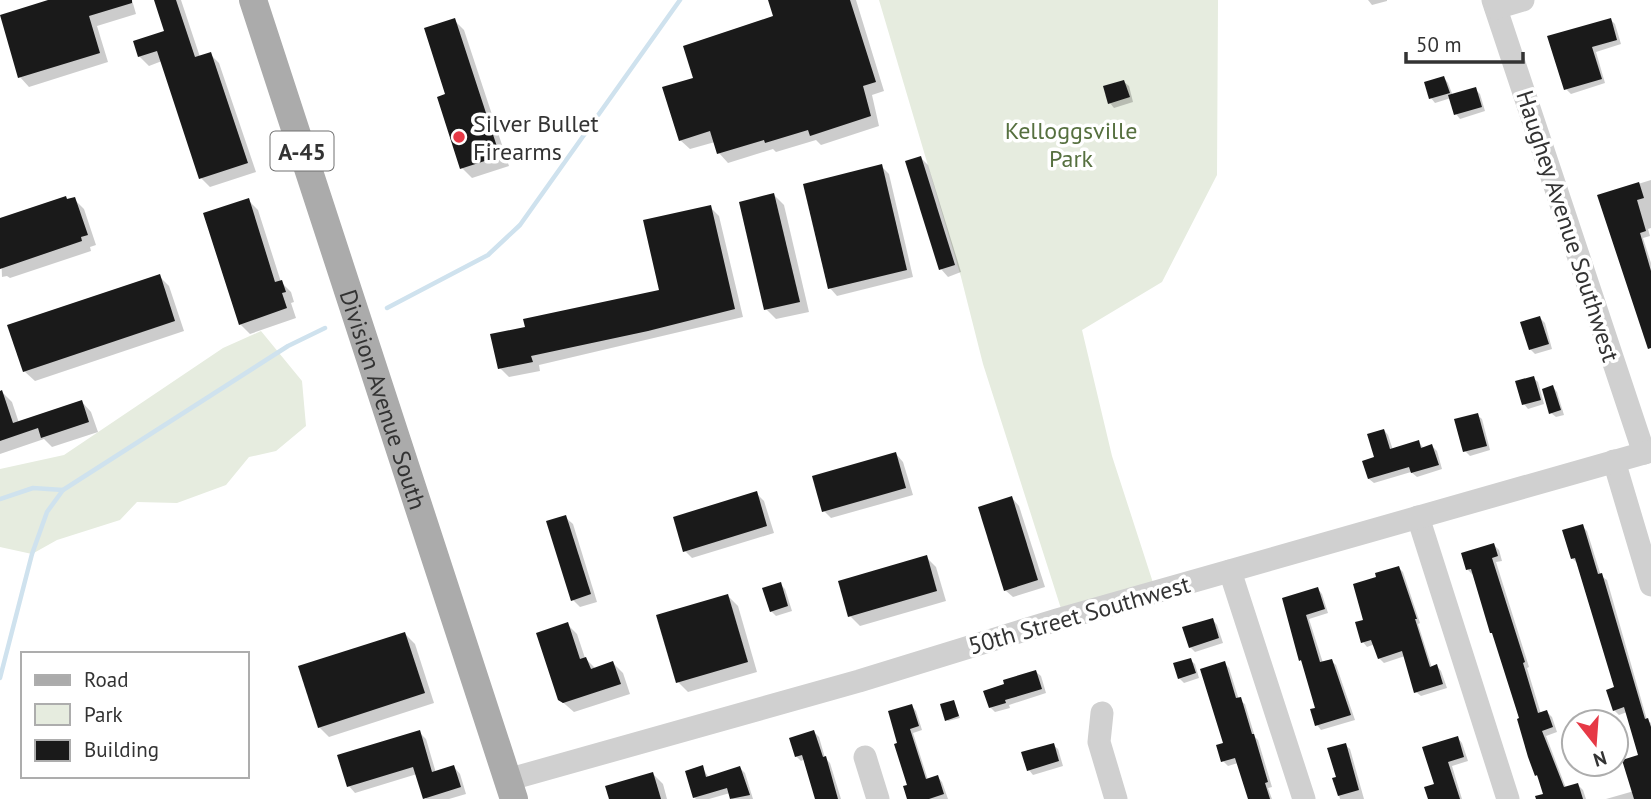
<svg xmlns="http://www.w3.org/2000/svg" width="1651" height="799" viewBox="0 0 1651 799" font-family="'PT Sans',sans-serif">
<rect width="100%" height="100%" fill="#fff"/>
<g fill="#e6ecdf">
<polygon points="879,0 1218,0 1217,175 1162,282 1082,330 1112,456 1156,592 1064,618 983,364 961,277"/>
<polygon points="261,331 302,381 306,426 276,451 249,457 226,485 177,503 137,502 120,520 57,540 32,554 0,547 0,469 64,455 223,348"/>
</g>
<g fill="#0003">
<polygon points="54,0 132,0 136,14 97,26 108,62 29,87 20,77"/>
<polygon points="156,0 181,0 200,57 210,54 219,63 256,172 210,187 201,178 162,61 149,66 139,56 166,33"/>
<polygon points="770,0 856,0 884,91 872,95 879,126 821,145 816,140 776,152 773,149 728,163 719,153 715,142 690,149 680,140 695,79 775,17"/>
<polygon points="1368,0 1387,0 1387,1 1372,5"/>
<polygon points="1610,19 1615,24 1621,44 1596,52 1605,83 1571,94 1566,89 1549,38"/>
<polygon points="454,20 464,30 509,166 472,178 462,168 447,95"/>
<polygon points="1444,78 1448,83 1453,96 1475,89 1480,94 1485,111 1460,119 1456,114 1451,98 1435,103 1431,98"/>
<polygon points="1124,82 1129,86 1133,102 1114,108 1110,103"/>
<polygon points="921,158 928,165 961,272 948,277 941,269"/>
<polygon points="881,166 889,174 913,277 837,296 830,288"/>
<polygon points="1651,180 1651,228 1648,229 1650,236 1643,238 1651,263 1651,334 1599,196"/>
<polygon points="774,195 784,205 809,312 776,319 766,309"/>
<polygon points="74,199 84,209 96,245 90,247 91,251 10,278 7,276 2,277 0,220"/>
<polygon points="248,200 258,210 281,282 291,292 294,302 291,303 296,318 250,334 240,324"/>
<polygon points="710,207 719,216 743,317 539,365 540,371 509,377 500,368 661,291"/>
<polygon points="159,276 169,286 184,331 35,381 24,371"/>
<polygon points="1540,318 1545,323 1552,349 1535,354 1530,349"/>
<polygon points="1533,378 1538,382 1544,404 1528,409 1524,404"/>
<polygon points="1553,387 1557,392 1564,415 1556,417 1551,413"/>
<polygon points="2,392 12,402 19,423 82,402 91,412 98,432 52,447 44,439 0,454 0,393"/>
<polygon points="1477,415 1482,419 1490,450 1470,456 1465,451"/>
<polygon points="1384,430 1388,435 1393,450 1419,442 1424,449 1432,446 1437,451 1442,469 1417,477 1411,472 1374,483 1369,479"/>
<polygon points="896,454 903,462 913,495 831,518 824,511"/>
<polygon points="756,493 764,501 774,533 692,558 685,551"/>
<polygon points="1012,498 1019,506 1045,587 1013,597 1005,590"/>
<polygon points="565,517 573,524 597,602 580,607 573,600"/>
<polygon points="1582,526 1587,531 1601,576 1607,580 1647,720 1651,723 1651,799 1606,799 1634,791 1640,756 1627,712 1619,715 1614,710 1616,689 1577,563 1572,558"/>
<polygon points="1494,545 1499,550 1502,561 1496,562 1529,667 1527,668 1541,714 1547,712 1552,717 1557,732 1546,736 1566,788 1578,785 1583,790 1586,799 1547,799 1541,779 1536,775 1495,636 1491,632 1473,575 1468,570"/>
<polygon points="926,557 936,567 946,601 860,626 850,616"/>
<polygon points="1399,568 1403,572 1420,623 1418,624 1432,668 1437,666 1441,671 1447,688 1421,696 1416,692 1405,656 1384,663 1379,658 1375,644 1367,647 1363,642 1366,621 1378,578"/>
<polygon points="780,584 785,589 792,611 776,616 771,611"/>
<polygon points="1318,589 1322,594 1328,613 1309,619 1323,663 1331,661 1336,665 1355,720 1321,730 1317,725 1317,709 1304,663 1300,660 1284,599"/>
<polygon points="728,596 738,606 757,672 688,692 678,682"/>
<polygon points="1213,620 1217,625 1223,643 1195,652 1190,647"/>
<polygon points="567,624 577,634 585,658 596,669 613,663 623,673 630,694 574,712 559,699"/>
<polygon points="405,634 415,644 434,703 329,737 319,727"/>
<polygon points="1190,660 1195,664 1199,678 1184,683 1179,678"/>
<polygon points="1224,663 1229,668 1239,700 1245,704 1255,737 1258,740 1272,787 1268,788 1272,799 1249,799 1238,763 1228,766 1223,761"/>
<polygon points="1036,672 1041,676 1046,693 1009,705 1010,708 995,712 990,707"/>
<polygon points="954,702 960,718 948,721 947,720"/>
<polygon points="912,706 916,711 922,730 913,733 928,780 938,777 942,782 948,799 909,799 909,786 896,745"/>
<polygon points="419,732 426,739 436,773 454,767 460,774 466,794 449,799 426,799 417,774 355,793 349,786"/>
<polygon points="814,732 819,737 825,758 830,763 841,799 816,799 805,759 801,761 796,756"/>
<polygon points="1458,738 1462,743 1468,761 1452,766 1462,799 1430,799"/>
<polygon points="1053,745 1058,749 1063,766 1033,775 1029,770"/>
<polygon points="1345,745 1350,749 1364,799 1340,799 1334,779 1338,778"/>
<polygon points="702,767 709,778 740,768 745,773 753,799 732,799 730,793 709,799 696,799 694,797"/>
<polygon points="653,774 663,784 667,799 608,799"/>
</g>
<g fill="none" stroke-linecap="round" stroke-linejoin="round">
<g stroke="#cfe2ee" stroke-width="4.5">
<polyline points="387,308 488,255 520,225 680,0"/>
<polyline points="0,499 33,488 63,490"/>
<polyline points="0,678 32,554 47,512 63,490 288,346 325,328"/>
</g>
</g>
<g fill="#1a1a1a">
<polygon points="48,0 132,0 132,3 89,16 100,53 18,78 0,15"/>
<polygon points="154,0 176,0 195,57 211,52 248,163 199,179 157,51 138,57 133,41 164,31"/>
<polygon points="768,0 850,0 876,82 863,86 871,116 810,136 808,130 765,143 764,140 717,154 710,131 679,141 662,87 693,78 683,46 773,16"/>
<polygon points="455,18 500,156 460,169 437,97 445,94 424,28"/>
<polygon points="1611,18 1617,40 1592,47 1602,79 1564,90 1547,36"/>
<polygon points="1444,76 1450,93 1429,99 1424,82"/>
<polygon points="1124,80 1130,97 1108,104 1103,86"/>
<polygon points="1476,87 1482,107 1454,115 1448,95"/>
<polygon points="921,156 955,265 939,270 905,161"/>
<polygon points="882,164 907,270 828,289 803,184"/>
<polygon points="1639,182 1644,198 1637,200 1646,231 1640,233 1651,271 1651,348 1648,349 1597,195"/>
<polygon points="774,193 800,302 764,310 739,202"/>
<polygon points="66,196 67,199 75,197 88,235 81,237 82,241 0,269 0,218"/>
<polygon points="249,198 275,282 282,280 286,292 282,293 287,308 239,325 203,213"/>
<polygon points="711,205 735,309 648,331 531,356 533,362 498,369 490,334 525,327 523,319 659,290 643,220"/>
<polygon points="160,274 175,321 23,372 7,325"/>
<polygon points="1540,316 1549,344 1529,350 1520,322"/>
<polygon points="1534,376 1541,400 1522,405 1515,381"/>
<polygon points="1553,385 1561,410 1549,414 1542,389"/>
<polygon points="2,390 13,423 82,400 89,422 41,438 38,428 0,441 0,391"/>
<polygon points="1478,413 1487,446 1463,452 1454,419"/>
<polygon points="1384,429 1390,449 1419,440 1421,448 1432,444 1439,465 1411,473 1409,467 1368,479 1362,461 1374,457 1367,434"/>
<polygon points="896,452 906,488 822,512 812,476"/>
<polygon points="757,491 767,526 683,552 673,517"/>
<polygon points="1012,496 1038,580 1004,591 978,507"/>
<polygon points="566,515 591,594 571,601 546,521"/>
<polygon points="1583,524 1598,574 1602,573 1645,719 1648,718 1651,727 1651,799 1634,799 1622,760 1638,755 1624,707 1613,711 1606,690 1614,687 1575,558 1571,559 1562,530"/>
<polygon points="1494,543 1498,556 1492,558 1525,662 1523,663 1538,713 1547,710 1553,727 1542,731 1564,787 1578,783 1583,799 1536,799 1535,796 1543,794 1537,775 1535,776 1528,757 1517,719 1519,718 1492,633 1490,633 1471,569 1466,570 1461,553"/>
<polygon points="927,555 937,591 848,617 838,581"/>
<polygon points="1399,566 1417,619 1415,619 1430,667 1437,664 1443,684 1414,693 1402,651 1378,659 1371,640 1361,643 1355,622 1363,620 1353,584 1376,577 1375,573"/>
<polygon points="781,582 788,606 770,612 762,588"/>
<polygon points="1318,587 1325,609 1306,615 1320,662 1332,659 1351,715 1315,726 1310,709 1315,708 1301,660 1299,661 1282,598"/>
<polygon points="728,594 748,662 676,683 656,615"/>
<polygon points="1213,618 1219,638 1189,648 1182,627"/>
<polygon points="568,622 580,659 586,657 591,669 613,661 621,684 563,703 558,700 536,633"/>
<polygon points="405,632 425,693 318,728 298,666"/>
<polygon points="1191,658 1196,673 1178,679 1173,663"/>
<polygon points="1225,661 1236,698 1241,697 1252,734 1254,734 1268,782 1265,783 1270,799 1248,799 1235,758 1221,762 1216,745 1223,743 1200,669"/>
<polygon points="1036,670 1042,689 1005,700 1006,703 989,708 983,691 1004,684 1003,680"/>
<polygon points="954,700 959,716 945,721 940,704"/>
<polygon points="912,704 919,726 910,729 926,779 938,775 944,794 929,799 907,799 903,786 907,785 894,744 897,743 888,711"/>
<polygon points="420,730 432,772 454,765 461,787 423,799 413,767 347,787 337,755"/>
<polygon points="814,730 823,757 826,756 838,799 815,799 802,755 795,757 789,738"/>
<polygon points="1458,736 1464,757 1448,762 1460,799 1428,799 1424,787 1434,784 1422,747"/>
<polygon points="1054,743 1059,761 1027,771 1021,752"/>
<polygon points="1346,743 1359,790 1338,796 1332,778 1336,777 1327,748"/>
<polygon points="703,765 706,777 740,766 750,795 730,799 727,788 693,798 685,771"/>
<polygon points="653,772 661,799 609,799 605,786"/>
</g>
<g fill="none" stroke-linecap="round" stroke-linejoin="round">
<g stroke="#d0d0d0" stroke-width="23">
<polyline points="1493,0 1644,453"/>
<polyline points="1496,8 1523,0"/>
<polyline points="1614,461 1651,585"/>
<polyline points="1418,517 1508,799"/>
<polyline points="1230,571 1304,799"/>
<polyline points="1102,713 1099,742 1116,799"/>
<polyline points="865,757 878,799"/>
<polyline points="507,780 859,681 1057,620 1651,451"/>
</g>
<path stroke="#ababab" stroke-width="28" id="s1" d="M 253,0 L 514,799"/>
</g>
<circle fill="#e63946" stroke="#fff" stroke-width="2.5" cx="459" cy="137" r="7"/>
<g text-anchor="middle" dominant-baseline="central" stroke-width="7" stroke-linejoin="round" paint-order="stroke">
<rect fill="#fff" stroke="#707070" stroke-width="2" x="270.5" y="131.5" width="63" height="39" rx="5"/>
<g font-size="23" font-weight="bold" fill="#333">
<text x="302" y="151">A-45</text>
</g>
<g font-size="24" fill="#333" stroke="#fff" text-anchor="start">
<text x="473" y="123">Silver Bullet<tspan x="473" dy="28">Firearms</tspan></text>
</g>
<g font-size="24" fill="#56703f" stroke="#fff">
<text x="1071" y="130">Kelloggsville<tspan x="1071" dy="28">Park</tspan></text>
</g>
<g font-size="24" fill="#333" stroke="#fff">
<text transform="translate(1568 226) rotate(72)">Haughey Avenue Southwest</text>
<text stroke="none"><textPath href="#s1" startOffset="420">Division Avenue South</textPath></text>
<text transform="translate(1079 615) rotate(-16)">50th Street Southwest</text>
</g>
</g>
<rect x="21" y="652" width="228" height="126" fill="#ffffff" stroke="#adadad" stroke-width="2"/>
<rect x="35" y="675" width="35" height="10" fill="#ababab" stroke="#adadad" stroke-width="2"/>
<text x="84" y="687" font-size="21" fill="#333333">Road</text>
<rect x="35" y="704" width="35" height="21" fill="#e6ecdf" stroke="#adadad" stroke-width="2"/>
<text x="84" y="722" font-size="21" fill="#333333">Park</text>
<rect x="35" y="740" width="35" height="21" fill="#1a1a1a" stroke="#adadad" stroke-width="2"/>
<text x="84" y="757" font-size="21" fill="#333333">Building</text>
<g transform="translate(1595 743) rotate(163)"><circle r="33" fill="#ffffff" stroke="#adadad" stroke-width="2"/>
<path d="M0-5L12 26L0 18L-12 26Z" fill="#e63946"/>
<text y="-10" font-size="19" font-weight="bold" text-anchor="middle" fill="#333333">N</text>
</g>
<path d="M1406 52v10h117v-10" fill="none" stroke="#333333" stroke-width="3.5"/>
<text x="1416" y="52" font-size="21" fill="#333333" stroke="#ffffff" stroke-width="5" paint-order="stroke">50 m</text>
</svg>
